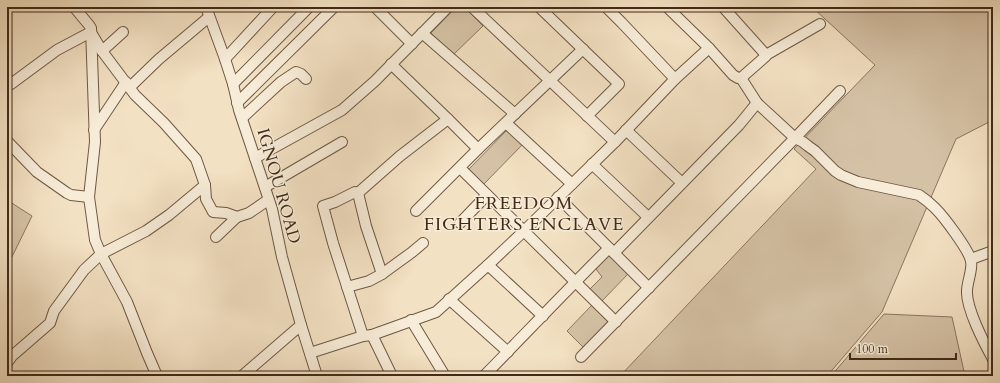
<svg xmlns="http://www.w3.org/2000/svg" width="1000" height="383" viewBox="0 0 1000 383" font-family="Cardo,serif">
<rect width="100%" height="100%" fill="#f3e1c3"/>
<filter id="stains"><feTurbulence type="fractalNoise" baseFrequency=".005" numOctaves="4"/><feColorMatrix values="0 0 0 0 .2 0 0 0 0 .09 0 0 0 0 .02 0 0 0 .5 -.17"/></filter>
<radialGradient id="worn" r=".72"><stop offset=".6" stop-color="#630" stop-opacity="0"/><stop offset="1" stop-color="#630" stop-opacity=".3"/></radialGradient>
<g fill="#d5c2a6" stroke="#8b7660">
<polygon points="456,7 464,7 483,26 453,55 431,33"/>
<polygon points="812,7 993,7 993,120 956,139 882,312 827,376 620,376 816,169 794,149 875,65"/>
<polygon points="508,129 523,144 483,185 468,170"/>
<polygon points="7,200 32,216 7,267"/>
<polygon points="609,254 628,274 601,302 589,290 602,277 596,269"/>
<polygon points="592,305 608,322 583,347 567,331"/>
<polygon points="884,314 952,317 965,376 831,376"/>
</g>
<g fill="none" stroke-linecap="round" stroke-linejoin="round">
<polyline stroke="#87735c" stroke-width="2" points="450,12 455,7"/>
<defs>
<g id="minor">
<polyline points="74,7 89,25 91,28 95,142 89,197 95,240 101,254 127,302 147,353 157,376"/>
<polyline points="206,7 225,59 233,84 239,110 272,209 282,257 301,325 317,376"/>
<polyline points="375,7 412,44"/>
<polyline points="472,7 615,142"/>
<polyline points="539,7 619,84 587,116"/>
<polyline points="606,7 622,23 675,79"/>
<path d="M 667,7 L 709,48 L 733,75 L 738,78 L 741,78 L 757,103 L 795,138 L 803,142 L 808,146 L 815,151 L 835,171 L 841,175 L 858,182 L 919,195 C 925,199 930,203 935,208 C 944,217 969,250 971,261 C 973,269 967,282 967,291 C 966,308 984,343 993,359"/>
<polyline points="723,7 766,55 766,56 741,78"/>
<polyline points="422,33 515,114"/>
<polyline points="92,34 102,51 135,95 164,123 196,159 205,185 206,199 213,212 226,213 237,217 249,213 268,200"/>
<polyline points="102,51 123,32"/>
<polyline points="766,55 820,24"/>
<polyline points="225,59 273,7"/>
<polyline points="391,64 448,119 478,149"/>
<polyline points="11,84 57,50 91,32"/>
<polyline points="233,84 309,7"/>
<polyline points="130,87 159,59 209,17"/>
<polyline points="237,103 334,7"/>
<polyline points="242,118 281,82 296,72 301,74 306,79"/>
<polyline points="506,123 572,184"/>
<polyline points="94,130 126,82"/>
<polyline points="626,130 682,183"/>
<polyline points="7,141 37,172 67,193 71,195 89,197"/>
<polyline points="255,158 342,110 375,81 448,7"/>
<polyline points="592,164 648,217"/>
<polyline points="460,168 616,322"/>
<polyline points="265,187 342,142"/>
<polyline points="558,197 649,288"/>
<polyline points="416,211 478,149 583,49"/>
<polyline points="460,223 487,195"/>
<polyline points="216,237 237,217"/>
<polyline points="614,253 739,125 757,103"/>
<polyline points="971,259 993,251"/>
<polyline points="488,265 543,316"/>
<polyline points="382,274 411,253 423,243"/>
<polyline points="347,287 369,281 382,274 366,226 358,193"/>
<polyline points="449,299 508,352"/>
<polyline points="411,320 445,376"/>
<polyline points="372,335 392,376"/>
<polyline points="363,336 333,243 323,206 335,202 355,192 358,193 400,156 448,119"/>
<polyline points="310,353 363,336 372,335 436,312 488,265 524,231 615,142 675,79 709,48"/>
<polyline points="581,357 795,138 840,91"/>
<polyline points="7,363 12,356 50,323 54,311 84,270 101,254 146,231 169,215 205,185"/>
<polyline points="242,376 301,325"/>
<path d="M 484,376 C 526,333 567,290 609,248"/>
</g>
</defs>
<use href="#minor" stroke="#6e5844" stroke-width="12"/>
<use href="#minor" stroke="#f7ecd8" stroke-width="10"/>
</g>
<g text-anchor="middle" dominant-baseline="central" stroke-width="3" stroke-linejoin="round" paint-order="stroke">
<g font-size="17" fill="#412a19" stroke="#f7ecd8">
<text transform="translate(279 186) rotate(74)">IGNOU ROAD</text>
</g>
<g font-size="18" letter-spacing="1" fill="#412a19" stroke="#f7ecd8">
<text x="524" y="203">FREEDOM<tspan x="524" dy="21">FIGHTERS ENCLAVE</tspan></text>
</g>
</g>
<rect width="1000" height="383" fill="none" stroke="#f3e1c3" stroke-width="24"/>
<rect x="8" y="8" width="984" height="367" fill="none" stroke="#412a19" stroke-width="2"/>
<rect x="12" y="12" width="976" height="359" fill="none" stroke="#412a19"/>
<path d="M850 353v6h106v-6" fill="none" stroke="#412a19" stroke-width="2"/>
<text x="856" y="353" font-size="12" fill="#412a19" stroke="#f7ecd8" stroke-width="3" paint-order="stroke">100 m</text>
<rect width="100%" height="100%" filter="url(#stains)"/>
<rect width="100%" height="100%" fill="url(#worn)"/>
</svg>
